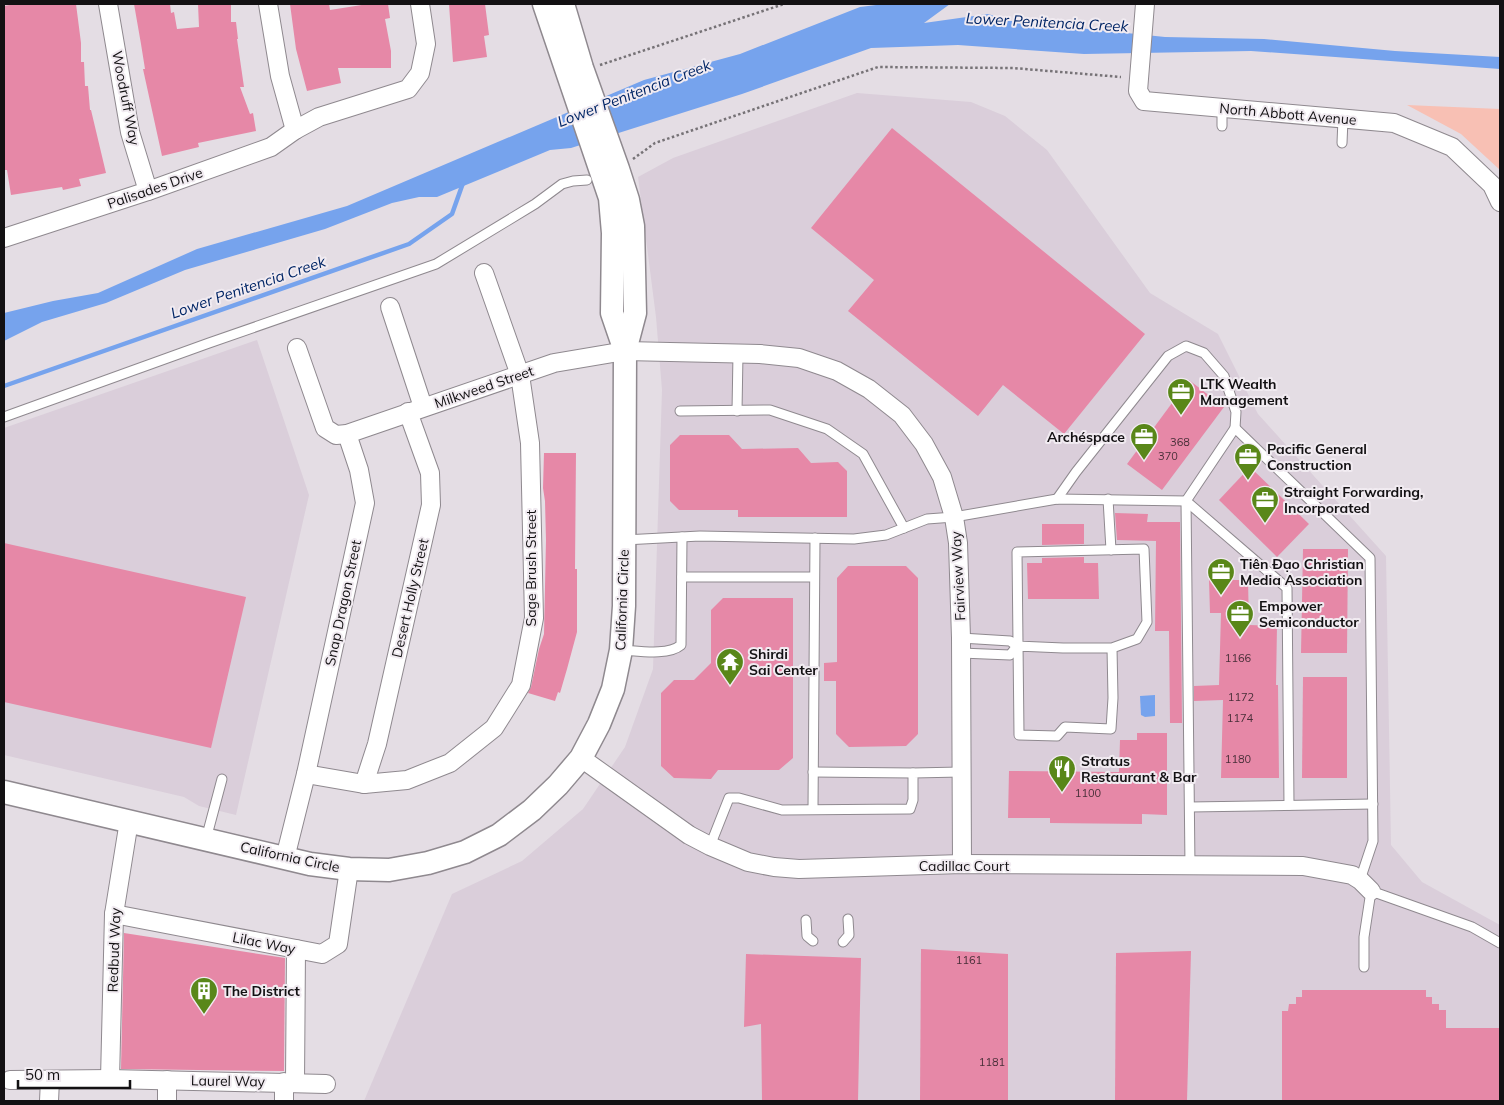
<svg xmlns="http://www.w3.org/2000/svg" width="1504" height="1105" viewBox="0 0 1504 1105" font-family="Mulish,sans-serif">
<rect width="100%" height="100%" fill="#e4dde4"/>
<g fill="#daceda">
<polygon points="857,93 971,102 1005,116 1047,150 1150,293 1218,334 1258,414 1386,556 1391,845 1422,882 1500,925 1500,1101 364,1101 452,894 522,861 583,809 625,747 653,669 662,390 656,317 638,177 673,158"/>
<polygon points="257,340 309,495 236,815 199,806 184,797 4,755 4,428"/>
</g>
<polygon fill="#f8c0b4" points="1407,105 1500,109 1500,170 1461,134"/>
<g fill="#76a3ed">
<polygon points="884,4 950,4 924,23 988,14 1011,21 1165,37 1264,39 1395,51 1500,57 1500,69 1251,51 1084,54 958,45 871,48 742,94 571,148 550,150 437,197 419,197 392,203 325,229 185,270 106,303 42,322 4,341 4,313 53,301 98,293 197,249 347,206 644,80 740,54 860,7"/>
<polygon points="1155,695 1155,716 1145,717 1141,715 1140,696"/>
</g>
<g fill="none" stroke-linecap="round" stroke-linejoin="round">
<polyline stroke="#76a3ed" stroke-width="4.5" points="4,386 409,244 452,214 463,183"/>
</g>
<g fill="#e688a7">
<polygon points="15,4 76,4 81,43 81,62 84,62 85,86 88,86 90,110 91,110 106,173 79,179 81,186 63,190 62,187 11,195 7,170 5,170 4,158 4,6"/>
<polygon points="134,4 170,4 171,13 174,12 177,29 199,27 198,4 231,4 231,22 236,22 238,39 237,39 244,87 240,87 250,114 253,113 256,131 198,143 199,147 162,156 143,69 145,69 141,44"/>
<polygon points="290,4 329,4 330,10 368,4 388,4 390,18 385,19 391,51 391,68 338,68 341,83 307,91 296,49"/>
<polygon points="449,4 485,4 489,35 484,36 487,57 453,62"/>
<polygon points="892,128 1145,334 1064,434 1003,385 978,416 848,311 874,280 811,228"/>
<polygon points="1189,380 1224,407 1162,490 1127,464"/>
<polygon points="680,435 729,435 742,449 798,448 811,463 838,462 847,471 847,517 738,517 738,510 679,510 670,501 670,445"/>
<polygon points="544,453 576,453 575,569 577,569 577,632 567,669 560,693 558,692 555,701 528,693 531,687 539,649 544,634 546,540 545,501 543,488"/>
<polygon points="1250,467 1309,524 1277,557 1219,500"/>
<polygon points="1115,513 1148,514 1147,522 1180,522 1182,723 1170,723 1169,631 1155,631 1156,541 1117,540"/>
<polygon points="1042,524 1084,524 1084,544 1042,545"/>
<polygon points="4,543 246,597 211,748 4,702"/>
<polygon points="1303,549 1348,549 1347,653 1301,653"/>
<polygon points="1084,557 1084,563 1098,563 1099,599 1028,599 1027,563 1042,563 1042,558"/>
<polygon points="848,566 906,566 918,578 918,734 906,746 849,747 836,734 836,681 824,681 824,663 837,662 837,578"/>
<polygon points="1209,580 1248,580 1249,625 1277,626 1276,685 1278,685 1279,778 1221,778 1223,700 1194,701 1194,686 1219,685 1221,613 1210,613"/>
<polygon points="723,598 793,598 793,758 779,770 718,770 711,779 674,778 661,766 661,693 674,680 694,680 711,663 711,610"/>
<polygon points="1303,677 1347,677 1347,778 1302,778"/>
<polygon points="1137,733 1167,733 1167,815 1142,814 1142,824 1050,823 1050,818 1008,818 1009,771 1119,772 1120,740 1137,740"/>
<polygon points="124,933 285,958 284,1071 121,1069"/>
<polygon points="921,949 1008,954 1008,1101 920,1101"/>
<polygon points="1191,951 1187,1101 1115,1101 1116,953"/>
<polygon points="746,954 861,958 858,1101 762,1101 761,1024 744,1027"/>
<polygon points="1302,990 1426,990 1426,997 1432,997 1432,1004 1439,1004 1439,1010 1446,1010 1446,1028 1500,1028 1500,1101 1282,1101 1282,1011 1288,1011 1289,1004 1296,1004 1296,997 1302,997"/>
</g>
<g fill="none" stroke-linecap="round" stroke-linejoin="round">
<defs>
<g id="service">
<polyline points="1222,126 1222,108"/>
<polyline points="1342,143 1343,119"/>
<polyline points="680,411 770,410 827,429 863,454 904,528"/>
<polyline points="737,411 738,354"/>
<polyline points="4,417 209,343 436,264 535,204 562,184 573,181 587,180"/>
<polyline points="1057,499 1076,472 1168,356 1186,346 1204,353 1224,376 1236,412 1235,428"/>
<polyline points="1108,499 1111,550"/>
<polyline points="624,540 700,536 854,539 886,535 927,519 954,517 1057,499 1186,501 1287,588 1289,805"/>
<polyline points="682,577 814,577"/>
<polyline points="961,638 1010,641 1017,646 1063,648 1112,648 1137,639 1147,622 1144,549 1017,552 1019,735 1057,736 1065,727 1111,729 1113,698 1112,648"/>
<path d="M 622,650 C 639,651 668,656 681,645 L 682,537"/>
<polyline points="961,653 1010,655 1017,646"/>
<polyline points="813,772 913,773"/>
<polyline points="1190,807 1373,804"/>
<polyline points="813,809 815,538"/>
<polyline points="206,839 222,779"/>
<polyline points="710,846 729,798 739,798 782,810 910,809 913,800 913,773 961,772"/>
<polyline points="1190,866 1186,501 1235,428 1370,558 1373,841 1360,880"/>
<polyline points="806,920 807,936 813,941"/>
<polyline points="843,942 849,935 848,919"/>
<polyline points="1364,967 1364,937 1371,891 1472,927 1500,943"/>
</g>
<g id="minor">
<polyline points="108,4 130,132 148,191"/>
<polyline points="268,4 280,76 295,130"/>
<polyline points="1145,4 1138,91 1144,101 1394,123 1452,147 1492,185 1500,202"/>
<polyline points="4,238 148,191 271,147 295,130 319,117 408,89 420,73 426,44 420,4"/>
<polyline points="390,307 423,407"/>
<polyline points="297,348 325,428 336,435 347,434 554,363 625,351 760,354 799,358 837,371 869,389 902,415 924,444 942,477 954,517 958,543 961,638 962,864"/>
<polyline points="581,758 689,835 710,846 748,862 774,867 799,869 962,864 1303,866 1352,875 1360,880 1371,891"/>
<polyline points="306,774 364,784 407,780 450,763 494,728 521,685 534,618 530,443 520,375 484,273"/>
<polyline points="364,784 377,744 431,505 430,473 408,412"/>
<polyline points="285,858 306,774 365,503 359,470 347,434"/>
<polyline points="114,914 322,954 338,944 349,869"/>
<polyline points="110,1079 114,914 129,821"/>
<polyline points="10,1080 110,1079 326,1084"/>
<polyline points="295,1082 296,949"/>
<polyline points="49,1101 50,1080"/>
<polyline points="167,1101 167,1080"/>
<polyline points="284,1101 284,1082"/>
</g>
<g id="tertiary">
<polyline points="544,4 610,198 613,233 612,313 625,351"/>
<polyline points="4,792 310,864 349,869 389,870 428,863 465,852 499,835 532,810 558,785 581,758 599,724 613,689 621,650 624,606 625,351 635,313 633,226 628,200 618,169 582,68 563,4"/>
</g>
</defs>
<use href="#service" stroke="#8f898f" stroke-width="11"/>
<use href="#minor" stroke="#8f898f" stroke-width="20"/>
<use href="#tertiary" stroke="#8f898f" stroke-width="25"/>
<g stroke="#767276" stroke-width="2.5" stroke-dasharray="2.5 2.5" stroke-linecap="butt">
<polyline points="600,65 784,4"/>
<polyline points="633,159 655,143 878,67 1013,68 1121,77"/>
</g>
<use href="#service" stroke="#fff" stroke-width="9"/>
<use href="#minor" stroke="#fff" stroke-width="18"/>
<use href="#tertiary" stroke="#fff" stroke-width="22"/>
</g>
<defs>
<symbol id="office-pin" viewBox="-11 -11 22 30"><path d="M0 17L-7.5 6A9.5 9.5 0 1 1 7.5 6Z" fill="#598719" stroke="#f1ebf1"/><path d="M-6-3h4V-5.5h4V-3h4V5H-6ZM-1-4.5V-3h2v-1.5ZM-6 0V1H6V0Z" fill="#fff"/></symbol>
<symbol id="temple-pin" viewBox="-11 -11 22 30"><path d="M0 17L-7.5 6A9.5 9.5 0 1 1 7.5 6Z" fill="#598719" stroke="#f1ebf1"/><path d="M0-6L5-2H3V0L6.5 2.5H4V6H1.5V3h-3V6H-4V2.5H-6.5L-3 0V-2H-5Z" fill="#fff"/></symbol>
<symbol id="restaurant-pin" viewBox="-11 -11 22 30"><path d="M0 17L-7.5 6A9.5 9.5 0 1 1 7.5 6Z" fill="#598719" stroke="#f1ebf1"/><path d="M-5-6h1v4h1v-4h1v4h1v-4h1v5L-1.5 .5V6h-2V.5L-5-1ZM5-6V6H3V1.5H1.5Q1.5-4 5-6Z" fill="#fff"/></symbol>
<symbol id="building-pin" viewBox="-11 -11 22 30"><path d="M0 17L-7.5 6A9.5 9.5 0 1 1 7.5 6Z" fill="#598719" stroke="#f1ebf1"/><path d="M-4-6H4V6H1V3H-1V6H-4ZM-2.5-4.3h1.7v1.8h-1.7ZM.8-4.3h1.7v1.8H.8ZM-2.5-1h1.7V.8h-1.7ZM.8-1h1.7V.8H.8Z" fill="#fff"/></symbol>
</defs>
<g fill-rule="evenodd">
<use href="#office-pin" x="1165" y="376" width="32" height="43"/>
<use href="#office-pin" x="1128" y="421" width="32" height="43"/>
<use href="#office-pin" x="1232" y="441" width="32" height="43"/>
<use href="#office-pin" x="1249" y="484" width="32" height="43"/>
<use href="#office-pin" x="1205" y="556" width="32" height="43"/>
<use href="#office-pin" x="1224" y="598" width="32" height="43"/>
<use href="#temple-pin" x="714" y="646" width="32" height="43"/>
<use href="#restaurant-pin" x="1046" y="753" width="32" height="43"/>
<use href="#building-pin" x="188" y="975" width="32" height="43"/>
</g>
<g text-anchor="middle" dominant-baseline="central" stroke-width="4" stroke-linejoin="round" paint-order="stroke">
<g font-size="11" fill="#482f38">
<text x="1180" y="442">368</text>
<text x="1168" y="456">370</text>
<text x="1238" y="658">1166</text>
<text x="1241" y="697">1172</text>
<text x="1240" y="718">1174</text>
<text x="1238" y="759">1180</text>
<text x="1088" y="793">1100</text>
<text x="969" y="960">1161</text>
<text x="992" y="1062">1181</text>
</g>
<g font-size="14" fill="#131113" stroke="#f1ebf1">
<text transform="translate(126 98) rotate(79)">Woodruff Way</text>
<text transform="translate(1288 114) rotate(5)">North Abbott Avenue</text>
<text transform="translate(155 188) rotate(-19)">Palisades Drive</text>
<text transform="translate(484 387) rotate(-19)">Milkweed Street</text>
<text transform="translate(531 568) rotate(-90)">Sage Brush Street</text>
<text transform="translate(958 576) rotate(-93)">Fairview Way</text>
<text transform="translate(410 598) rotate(-77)">Desert Holly Street</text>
<text transform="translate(622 600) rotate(-88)">California Circle</text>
<text transform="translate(343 603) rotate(-78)">Snap Dragon Street</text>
<text transform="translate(290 857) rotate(12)">California Circle</text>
<text x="964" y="866">Cadillac Court</text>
<text transform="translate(264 943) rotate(11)">Lilac Way</text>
<text transform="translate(114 950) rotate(-88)">Redbud Way</text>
<text transform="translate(228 1081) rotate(1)">Laurel Way</text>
</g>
<g font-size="14" font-weight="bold" fill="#131113" stroke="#f1ebf1" text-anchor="start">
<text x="1200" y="384">LTK Wealth<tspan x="1200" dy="16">Management</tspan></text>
<text x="1125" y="437" text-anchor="end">Archéspace</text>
<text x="1267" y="449">Pacific General<tspan x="1267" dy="16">Construction</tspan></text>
<text x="1284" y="492">Straight Forwarding,<tspan x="1284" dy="16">Incorporated</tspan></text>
<text x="1240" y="564">Tiên Đạo Christian<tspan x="1240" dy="16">Media Association</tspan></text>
<text x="1259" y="606">Empower<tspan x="1259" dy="16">Semiconductor</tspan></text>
<text x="749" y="654">Shirdi<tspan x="749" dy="16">Sai Center</tspan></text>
<text x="1081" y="761">Stratus<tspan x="1081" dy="16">Restaurant &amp; Bar</tspan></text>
<text x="223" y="991">The District</text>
</g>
<g font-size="15" font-style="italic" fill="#002565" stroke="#f1ebf1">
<text transform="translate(1047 22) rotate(3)">Lower Penitencia Creek</text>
<text transform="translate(634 93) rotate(-21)">Lower Penitencia Creek</text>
<text transform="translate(248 287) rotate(-19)">Lower Penitencia Creek</text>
</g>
</g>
<rect width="1504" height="1105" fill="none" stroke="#131113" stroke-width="10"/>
<path d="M18 1080v8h112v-8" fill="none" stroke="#131113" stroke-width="2.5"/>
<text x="25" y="1080" font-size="15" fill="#131113" stroke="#f1ebf1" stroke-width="4" paint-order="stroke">50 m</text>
</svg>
